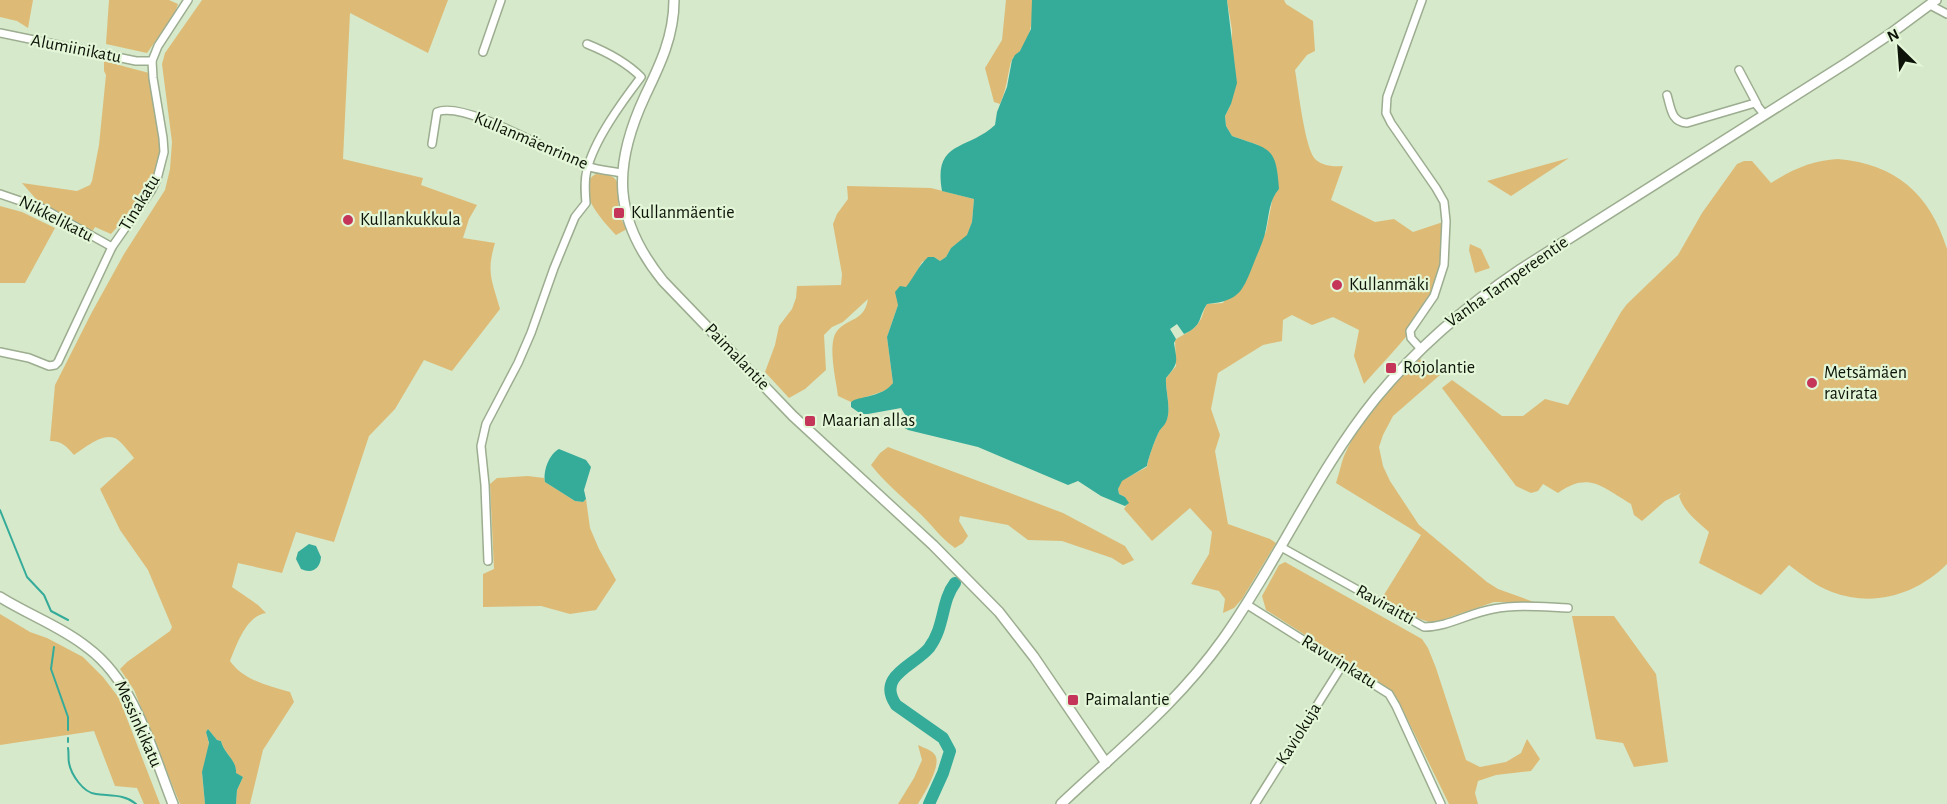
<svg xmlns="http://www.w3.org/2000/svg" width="1947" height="804" viewBox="0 0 1947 804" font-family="'Alegreya Sans',sans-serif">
<rect width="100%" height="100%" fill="#d6e9ca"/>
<g fill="#db7">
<polygon points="0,0 33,0 28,28 17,21 0,17"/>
<polygon points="109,0 169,0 178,4 174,15 147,53 106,44"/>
<path d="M 202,0 L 448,0 L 428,53 L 350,13 L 343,159 L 423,178 L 421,185 L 477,205 L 469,219 L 463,238 L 495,243 C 486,273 492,280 500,309 L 452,371 L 424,360 L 395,409 L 369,436 L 334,542 L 296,532 L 282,573 L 238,563 L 232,587 L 258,605 L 266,613 C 246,616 237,644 230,661 C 243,680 269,686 290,692 L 294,702 L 263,750 L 250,804 L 236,804 L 237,790 L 243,777 L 236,774 C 237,760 224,754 221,741 L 217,740 L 208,729 L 206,732 L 209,744 L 202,774 L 205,804 L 180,804 L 134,690 L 120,669 L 127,662 L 170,631 L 172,627 L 148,570 L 120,530 L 100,489 L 134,458 C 129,452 124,445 118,440 C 105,430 85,448 74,455 C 66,446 62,441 50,441 L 55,385 L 92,312 L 124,254 L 165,190 L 170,169 L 172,142 L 162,64 L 165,53 Z"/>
<path d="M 1006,0 L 1032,0 C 1033,17 1032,36 1020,51 C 1017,55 1013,56 1011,62 C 1007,77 1007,88 1000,104 L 994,102 L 985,68 L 1002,40 Z"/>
<path d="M 1227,0 L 1284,0 L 1286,4 L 1313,21 L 1315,51 L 1307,55 L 1295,70 C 1298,87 1305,152 1316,160 C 1323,166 1335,167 1343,166 L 1331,200 L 1375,222 L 1394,219 L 1413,232 L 1446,221 C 1445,235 1446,252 1443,267 C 1433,314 1395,349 1364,384 L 1354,356 L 1359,330 L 1333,317 L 1312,325 L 1292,315 L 1283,320 L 1282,341 L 1263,345 L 1218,373 L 1211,409 L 1220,435 L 1215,451 L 1228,524 L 1270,539 L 1276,543 L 1242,599 L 1234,608 L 1223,613 L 1225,599 L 1219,591 L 1191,584 L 1209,554 L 1212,532 L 1190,508 L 1152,541 L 1124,509 L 1128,503 L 1125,497 L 1119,494 L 1118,489 L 1121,481 L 1147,467 C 1148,459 1156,436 1160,430 C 1162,427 1165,424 1166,421 C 1172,409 1165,391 1166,378 L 1176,366 L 1175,340 C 1183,334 1194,331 1199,322 C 1203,317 1203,310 1207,304 L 1223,303 L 1266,232 L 1273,196 L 1279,189 L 1258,145 L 1232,136 L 1226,126 L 1225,116 L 1231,104 L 1232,30 Z"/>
<path d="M 104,61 L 149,73 C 155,107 167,145 154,179 C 148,193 137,205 128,218 L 126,217 L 111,234 L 95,227 L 92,232 L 43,207 L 22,183 L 77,191 L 90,185 L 92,181 L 99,145 L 106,75 L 104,71 Z"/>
<polygon points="1569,158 1511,196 1487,181"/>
<path d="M 1838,159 C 1896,164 1930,194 1947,249 L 1947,564 C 1917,594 1874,608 1832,592 C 1816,586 1802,575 1789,565 L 1761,595 L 1699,563 L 1709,532 C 1697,521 1684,512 1679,496 L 1681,493 L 1665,501 L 1642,521 L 1634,515 L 1631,504 C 1602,487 1589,471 1558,493 L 1543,484 L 1538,491 L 1531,493 L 1516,486 L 1442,388 L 1452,380 L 1502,416 L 1523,416 L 1545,399 L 1568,405 L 1621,312 L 1627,304 L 1678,255 L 1702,213 L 1737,164 L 1744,161 L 1752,161 L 1771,183 C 1791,170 1813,160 1838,159 Z"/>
<path d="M 596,174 C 627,174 616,190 619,211 C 620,218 623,223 627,229 L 616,235 C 605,223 571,188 596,174 Z"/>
<path d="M 847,186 L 931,188 L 974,199 L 972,222 L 967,236 L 951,248 L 946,257 L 940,261 L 934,257 L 922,262 L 898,305 L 887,337 L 893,383 L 889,389 L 881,392 L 851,402 L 838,396 C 836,380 827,344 837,331 C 849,317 864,322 868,299 L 843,322 L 832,327 L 824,335 L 826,370 L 805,389 L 789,398 L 765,372 L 775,345 L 779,326 L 792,309 L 796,298 L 797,286 L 841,285 L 842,274 L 833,224 L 837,214 L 848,199 Z"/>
<polygon points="0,206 22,212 55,228 25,283 0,283"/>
<polygon points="1470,244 1481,249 1490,268 1475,273 1469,250"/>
<path d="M 1420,359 L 1440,375 L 1393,416 L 1383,435 L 1379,447 L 1383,466 L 1390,481 L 1419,525 L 1487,582 L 1498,589 L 1534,602 L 1494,602 L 1442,620 L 1429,622 L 1417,618 L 1382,598 L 1421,535 L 1336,483 C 1339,474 1341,464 1344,456 C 1361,418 1390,387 1420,359 Z"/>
<path d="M 888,447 L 1063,513 L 1125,546 L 1134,560 L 1123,565 L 1112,558 L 1062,541 L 1028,540 L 1008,525 L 960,516 L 959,521 L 968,536 L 963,543 L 955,548 C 945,541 939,534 931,525 C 912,504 889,488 871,465 L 880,453 Z"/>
<polygon points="528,476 544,478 545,482 575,501 583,502 586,499 590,528 599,549 616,580 596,610 570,614 541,606 483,607 483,574 494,569 490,484 497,478"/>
<polygon points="1285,562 1422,639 1428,648 1436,668 1466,760 1480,767 1506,762 1521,753 1527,739 1540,759 1531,771 1496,775 1478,781 1475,793 1478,804 1449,804 1397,698 1388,688 1266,610 1262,596 1279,565"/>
<polygon points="0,614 30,632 47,638 83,657 103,677 119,698 160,804 144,804 137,788 115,786 94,731 0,745"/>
<polygon points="1572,616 1614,616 1656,674 1668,762 1634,767 1623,743 1596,739"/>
<path d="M 918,745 C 924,748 932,750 935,755 C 942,765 924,794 918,804 L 898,804 L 914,778 L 922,760 Z"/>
</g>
<g fill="#35ab9a">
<path d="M 1032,0 L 1227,0 L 1237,83 L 1231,104 L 1225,116 L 1226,126 L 1232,136 C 1271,150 1276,146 1279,189 C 1269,200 1269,215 1266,229 C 1264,240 1259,250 1255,260 C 1243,290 1241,301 1207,304 C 1198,317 1203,326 1184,334 L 1177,324 L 1170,329 L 1176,339 L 1174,343 C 1177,362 1179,363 1166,378 C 1165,391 1172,409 1166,422 C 1165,425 1162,427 1160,430 C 1156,436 1148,459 1147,466 L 1122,481 L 1118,489 L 1119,494 L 1125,497 L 1129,503 L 1125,506 L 1101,496 L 1078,481 L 1068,485 L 978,447 L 908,430 L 903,427 L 902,423 L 907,418 L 901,408 L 868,414 L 861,414 L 851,407 L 851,402 L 854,400 C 867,396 884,395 893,383 L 887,337 L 898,305 L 895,292 L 900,286 L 906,287 C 914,277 919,265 928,257 L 934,257 L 940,261 L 946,257 L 951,248 L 967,235 L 972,222 L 974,199 L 942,191 C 933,140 967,151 995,125 L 997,112 L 1007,87 L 1012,60 L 1015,55 L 1020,51 L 1031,29 Z"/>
<path d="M 559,449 L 586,460 L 591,467 L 584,490 L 586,499 L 583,502 L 575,501 L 545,482 C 543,471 549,454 559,449 Z"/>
<path d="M 309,544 L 316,546 L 321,557 C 320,569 312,574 301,569 L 296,559 L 298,552 Z"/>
<path d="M 208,729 L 217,740 L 221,741 C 224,754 237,760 236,773 L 243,777 L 237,790 L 236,804 L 205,804 L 202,772 L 209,743 L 206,732 Z"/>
</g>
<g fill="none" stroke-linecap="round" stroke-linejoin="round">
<g stroke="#35ab9a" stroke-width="2">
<polyline points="0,510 27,577 44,595 51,611 68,620"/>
<polyline points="54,647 51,669 68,717 68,730"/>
<polyline points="68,738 68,742"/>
<path d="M 68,748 C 69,753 68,758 69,763 C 71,774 83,793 96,794 C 110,796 125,794 136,804"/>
</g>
<path stroke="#35ab9a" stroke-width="12" d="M 929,804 L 943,773 L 950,751 L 943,738 L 896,705 C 876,676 914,666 929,648 C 945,627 941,601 955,583"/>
<defs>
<g id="street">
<polyline points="1930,5 1947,14"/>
<polyline points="0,33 136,61 152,61"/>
<polyline points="483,52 501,0"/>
<polyline points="1739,70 1757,104"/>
<path d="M 1667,95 C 1671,108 1671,122 1687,123 L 1755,103 L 1764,114"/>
<path d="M 432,144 L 437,112 C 465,100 555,155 586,166 C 598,170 611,171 622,173"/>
<polyline points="0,194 44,209 112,247"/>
<polyline points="1420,348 1411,338 1410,331 1434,296 1444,265 1446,221 1444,202 1436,188 1391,123 1386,113 1387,97 1422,0"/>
<polyline points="0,352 29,358 49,366 55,365 58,362 112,247 151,191 157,179 164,152 163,138 153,78 152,61 158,46 188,0"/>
<path d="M 1281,547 L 1424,627 C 1448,627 1469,613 1493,609 C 1517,604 1544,607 1568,608"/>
<path d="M 488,561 L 485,485 L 481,446 L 486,424 L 518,363 L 531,333 L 554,268 L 575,217 L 586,203 C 585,192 584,181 587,170 C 594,140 622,102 641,77 C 626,62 607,52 587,44"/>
<polyline points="1246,604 1389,694 1396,706 1441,804"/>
<polyline points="1255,804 1343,664"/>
</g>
<g id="secondary">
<path d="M 674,0 C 674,36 660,65 645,96 C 612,167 613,219 663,281 L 793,416 L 933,545 L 999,612 L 1034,657 L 1106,763"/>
<path d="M 0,597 C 29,615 62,627 88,648 C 135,683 152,751 173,804"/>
<path d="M 1061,804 C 1119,749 1176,705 1223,639 C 1278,562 1316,472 1376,398 C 1418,347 1466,306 1521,269 L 1848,62 L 1890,34 L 1936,0"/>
</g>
</defs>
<use href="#street" stroke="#9cad90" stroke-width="10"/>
<use href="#secondary" stroke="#9cad90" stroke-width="12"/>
<use href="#street" stroke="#fff" stroke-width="7"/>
<use href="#secondary" stroke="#fff" stroke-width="9"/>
</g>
<g fill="#c53559" stroke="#e3f6d7" stroke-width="2">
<rect x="613" y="207" width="12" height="12" rx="3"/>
<circle cx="348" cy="220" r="6"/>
<circle cx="1337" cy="285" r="6"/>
<rect x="1385" y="362" width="12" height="12" rx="3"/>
<circle cx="1812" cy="383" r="6"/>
<rect x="804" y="415" width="12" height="12" rx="3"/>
<rect x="1067" y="694" width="12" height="12" rx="3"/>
</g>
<g text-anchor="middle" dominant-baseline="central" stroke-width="4.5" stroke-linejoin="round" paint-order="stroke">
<g font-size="18" fill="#0d1308" stroke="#e3f6d7">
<text transform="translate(76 49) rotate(11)">Alumiinikatu</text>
<text transform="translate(531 141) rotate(23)">Kullanmäenrinne</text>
<text transform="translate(140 203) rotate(-59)">Tinakatu</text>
<text transform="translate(56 219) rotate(27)">Nikkelikatu</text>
<text transform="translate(1507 282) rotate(-35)">Vanha Tampereentie</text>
<text transform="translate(737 357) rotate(46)">Paimalantie</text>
<text transform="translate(1385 605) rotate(29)">Raviraitti</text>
<text transform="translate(1339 662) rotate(32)">Ravurinkatu</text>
<text transform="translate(138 724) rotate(66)">Messinkikatu</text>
<text transform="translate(1299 734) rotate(-58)">Kaviokuja</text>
</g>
<g font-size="18" fill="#0d1308" stroke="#e3f6d7" text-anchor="start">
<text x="631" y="213">Kullanmäentie</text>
<text x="360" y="220">Kullankukkula</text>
<text x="1349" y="285">Kullanmäki</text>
<text x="1403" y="368">Rojolantie</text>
<text x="1824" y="373">Metsämäen<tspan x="1824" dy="21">ravirata</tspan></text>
<text x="822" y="421">Maarian allas</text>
<text x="1085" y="700">Paimalantie</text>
</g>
</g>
<g transform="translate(1899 48) rotate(335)" stroke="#e3f6d7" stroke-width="4.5" paint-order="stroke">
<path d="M0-4.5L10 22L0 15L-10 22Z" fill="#0d1308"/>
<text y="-9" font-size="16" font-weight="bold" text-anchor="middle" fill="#0d1308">N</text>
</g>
</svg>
